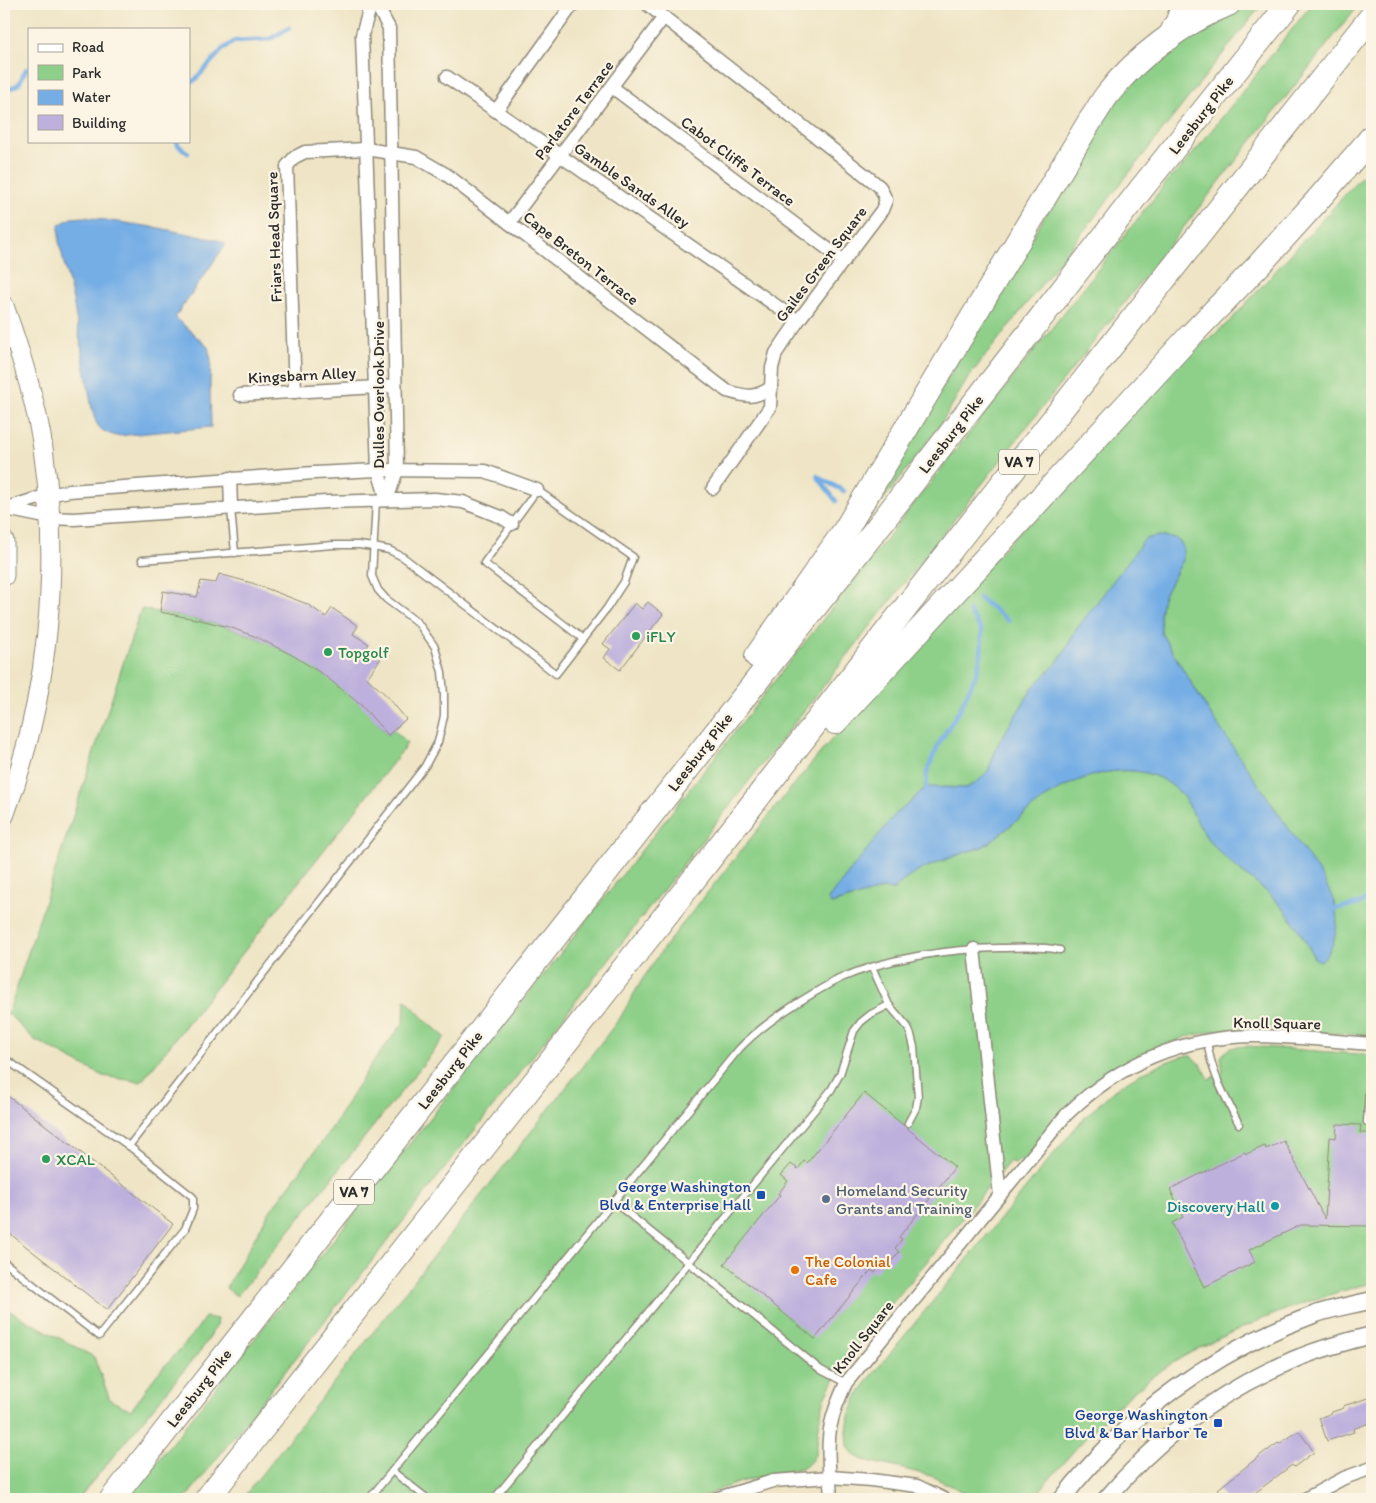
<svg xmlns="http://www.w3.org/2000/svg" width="1376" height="1503" viewBox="0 0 1376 1503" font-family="Itim,sans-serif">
<rect width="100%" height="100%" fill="#fcf5e5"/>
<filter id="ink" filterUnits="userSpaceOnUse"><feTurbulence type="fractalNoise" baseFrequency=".02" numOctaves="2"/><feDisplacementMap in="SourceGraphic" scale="10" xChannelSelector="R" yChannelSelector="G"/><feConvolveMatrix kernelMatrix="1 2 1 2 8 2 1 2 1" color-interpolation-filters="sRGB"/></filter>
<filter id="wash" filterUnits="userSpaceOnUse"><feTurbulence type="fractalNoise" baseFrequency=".0096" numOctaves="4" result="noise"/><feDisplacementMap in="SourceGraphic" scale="20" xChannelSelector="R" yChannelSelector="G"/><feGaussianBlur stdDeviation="1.12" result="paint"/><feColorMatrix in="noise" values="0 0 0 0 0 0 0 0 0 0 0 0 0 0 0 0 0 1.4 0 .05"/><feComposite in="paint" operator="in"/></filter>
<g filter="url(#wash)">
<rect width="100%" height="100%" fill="#efe5c6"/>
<g fill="#8ed089" stroke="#5c7e5a" fill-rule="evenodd">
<path d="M 1247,4 L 1262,4 L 968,378 L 939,427 L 845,550 L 1096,130 C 1118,100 1144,67 1175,46 C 1189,36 1205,26 1221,18 C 1230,13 1241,12 1247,4 Z"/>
<polygon points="1312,4 1359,4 185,1499 127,1499 498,1033 1169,179 1184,165"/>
<path d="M 1372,165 L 1372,1035 L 1328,1033 L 1254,1028 L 1220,1030 L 1189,1036 L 1156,1048 L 1130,1061 L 1024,1160 L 1013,1163 L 1010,1161 L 842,1364 L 825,1398 L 820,1417 L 816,1453 L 812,1460 L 805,1467 L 744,1481 L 723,1488 L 699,1499 L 242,1499 L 593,1053 L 620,1018 L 642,980 L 665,946 L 782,799 L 886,674 L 1175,366 L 1214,335 L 1231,320 ZM 1183,560 L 1163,597 L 1160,615 L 1161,633 L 1209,712 L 1334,902 L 1337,922 L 1314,958 C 1304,935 1285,907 1266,891 C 1251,879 1235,868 1222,854 C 1217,849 1211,844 1207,838 C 1195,821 1190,800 1174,787 C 1137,757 1083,773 1047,797 C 1025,812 1006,831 984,846 C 979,849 972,850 966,852 C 946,859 906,873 894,890 L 883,889 L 831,904 L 828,899 L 896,814 L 911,802 L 918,794 L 944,787 L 966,788 L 977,782 L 988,771 L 999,742 L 1034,686 L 1056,664 L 1066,649 L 1075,631 Z"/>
<path d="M 141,609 C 170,614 199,619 227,627 C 272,640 330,673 363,706 C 372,715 379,726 388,735 L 394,730 L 407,743 L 403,750 L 141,1082 L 103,1076 L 35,1040 L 8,1014 Z"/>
<polygon points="405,999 426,1021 445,1037 237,1296 226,1288 270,1211 330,1131 370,1066 404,1022"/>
<path d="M 1247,1046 L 1372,1055 L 1372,1283 C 1323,1295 1275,1312 1229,1334 C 1202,1346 1176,1359 1152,1377 C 1106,1412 1069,1455 1033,1499 L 978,1499 L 931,1476 L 908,1470 L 863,1460 L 854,1455 L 848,1446 L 847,1431 L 849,1416 L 857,1396 L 873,1374 L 1080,1122 C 1091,1112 1101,1102 1112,1092 C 1130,1077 1166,1060 1189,1055 L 1201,1064 L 1209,1079 L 1223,1072 L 1221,1057 C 1229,1046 1233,1047 1247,1046 Z"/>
<path d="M 4,1308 L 94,1357 L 110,1400 L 131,1410 C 141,1398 149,1383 159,1372 C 176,1353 192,1338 205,1317 L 217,1319 L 216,1326 L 204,1346 L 78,1499 L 4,1499 Z"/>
</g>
<g fill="#75ade5" stroke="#506c88">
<path d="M 84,217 L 159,228 L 218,240 L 226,244 L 175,317 L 208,347 L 211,360 L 210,382 L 211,427 L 116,436 C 97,430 97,426 92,409 L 73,300 L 59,242 L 59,225 L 71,218 Z"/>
<path d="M 1159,536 L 1175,538 L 1180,542 L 1183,547 L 1183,560 L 1163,597 L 1160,615 L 1161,633 L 1209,712 L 1324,880 C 1327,887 1331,894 1334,902 C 1340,921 1337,946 1321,961 L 1314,958 C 1304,935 1285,907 1266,891 C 1251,879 1235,868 1222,854 C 1217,849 1211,844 1207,838 C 1195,821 1190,800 1174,787 C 1137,757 1083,773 1047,797 C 1025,812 1006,831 984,846 C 979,849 972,850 966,852 C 946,859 906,873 894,890 L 883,889 L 831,904 L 828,899 L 896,813 L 911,802 L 918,794 L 926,787 L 966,788 L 977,782 L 988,771 L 999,742 L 1034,686 L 1056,664 L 1066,649 L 1075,631 L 1145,539 Z"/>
</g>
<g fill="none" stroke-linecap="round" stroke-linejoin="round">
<g stroke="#75ade5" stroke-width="4.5">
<polyline points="189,83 195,80 223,49 235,41 270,39 289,28"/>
<polyline points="4,92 19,84 26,69 29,69"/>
<polyline points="177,141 178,145 188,153"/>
<polyline points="817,476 836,501"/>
<polyline points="818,477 844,491"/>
<polyline points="979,598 1009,621"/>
<polyline points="926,787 927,772 931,762 939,743 960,709 977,672 981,655 982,631 969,611"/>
<polyline points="1335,909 1359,904 1372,897"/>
</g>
</g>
<g id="blocks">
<g fill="#beb0dd">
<polygon points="219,574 252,583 307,604 326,617 332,608 358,626 353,634 369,644 366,648 381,658 367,678 387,696 406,719 388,735 362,706 324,675 292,655 254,636 229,627 200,620 160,612 163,591 197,597 201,581 216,583"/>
<polygon points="648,602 663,614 620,670 604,658 610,649 603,644 635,603 642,609"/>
<polygon points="4,1093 173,1224 107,1310 4,1229"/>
<polygon points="864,1093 955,1167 899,1237 902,1239 895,1248 899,1252 889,1265 884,1261 875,1273 871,1270 815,1339 724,1264 780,1195 778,1194 788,1181 781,1175 791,1164 798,1169 804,1161 807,1163"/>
<polygon points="1337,1124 1361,1125 1360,1133 1372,1133 1372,1226 1301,1225 1249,1250 1255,1262 1204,1287 1172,1223 1183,1217 1170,1189 1245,1152 1246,1154 1265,1146 1266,1149 1284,1141 1325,1219 1330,1137 1336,1138"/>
<polygon points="1372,1397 1372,1422 1353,1429 1354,1432 1327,1441 1319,1418 1332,1413 1332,1412 1344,1408 1343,1406"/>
<polygon points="1299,1431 1314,1452 1294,1467 1292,1465 1247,1499 1225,1499 1218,1489 1267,1450 1267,1451 1278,1443 1279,1444"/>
</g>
</g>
</g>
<g filter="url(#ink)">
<use href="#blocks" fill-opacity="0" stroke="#8d8878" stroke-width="1"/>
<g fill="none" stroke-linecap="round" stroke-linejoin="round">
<defs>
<g id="service">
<polyline points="231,508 235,553"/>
<polyline points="142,560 333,545 359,545 373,547 389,550 403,557 556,674 607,608 624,582 633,557 537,490 484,563 583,639"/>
<polyline points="872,967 889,1005 907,1026 911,1035 914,1047 918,1097 916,1108 908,1123"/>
<path d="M 1207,1040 C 1211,1073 1225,1096 1239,1124"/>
<polyline points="4,1058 129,1146 193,1197 193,1209 185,1229 99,1336 4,1262"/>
<polyline points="1367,1122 1372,1044"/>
<polyline points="129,1146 418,775 425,766 438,742 444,716 444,694 442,672 435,647 418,623 386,599 378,590 372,576 376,500"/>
<polyline points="614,1202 821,1370 846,1383"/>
<polyline points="392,1471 428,1499"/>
<path d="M 369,1499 L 739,1049 C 756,1031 777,1016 799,1002 C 812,994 825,986 839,979 C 886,958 948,949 999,948 C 1019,948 1040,946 1060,950"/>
<polyline points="494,1499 831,1090 840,1074 854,1031 861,1022 871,1014 889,1005"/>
</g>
<g id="minor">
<polyline points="371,4 362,35 378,470 387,500"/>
<polyline points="376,4 389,28 397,470 387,500"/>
<polyline points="647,4 874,182 880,187 886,200 882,210 798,321 776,353 772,368 770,407 713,488"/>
<polyline points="447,77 798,321"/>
<polyline points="612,87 844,261"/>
<polyline points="496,111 573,4"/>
<polyline points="509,223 664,17"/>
<path d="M 295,392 L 287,166 L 295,157 L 305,152 L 366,149 L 416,157 L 447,175 L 727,391 C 748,397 752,399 771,388"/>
<polyline points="240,395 395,386"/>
<polyline points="230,478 231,508"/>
<polyline points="4,509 48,495 69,491 314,473 378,470 485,471 537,490"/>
<polyline points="6,509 50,518 74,519 326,502 435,499 463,502 501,517 512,524"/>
<polyline points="974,949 1000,1196"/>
<polyline points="715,1499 773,1481 830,1477 871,1480 917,1486 944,1499"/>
<path d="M 831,1499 C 830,1475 826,1447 831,1424 C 834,1409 840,1396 846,1383 L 1046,1139 C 1053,1131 1060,1121 1068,1113 C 1120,1063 1182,1037 1254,1036 C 1293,1036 1333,1041 1372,1044"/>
<polyline points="1305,1499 1344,1478 1372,1468"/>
</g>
<g id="tertiary">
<path d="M 1062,1499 C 1126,1416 1214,1351 1313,1315 C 1332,1308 1353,1305 1372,1300"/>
<path d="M 1106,1499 C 1152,1445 1204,1402 1269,1371 C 1279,1367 1289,1361 1300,1357 C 1323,1348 1348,1341 1372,1335"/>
</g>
<g id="secondary">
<path d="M 4,306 C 20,351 36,400 43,448 C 61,571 48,700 4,816"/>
<polyline points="4,541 4,576"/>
</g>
<g id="motorway">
<polyline points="1169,38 1178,21 1184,4"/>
<path d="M 757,656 L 846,529 L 1090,121 C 1096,113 1101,103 1107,95 C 1136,57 1184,22 1228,4"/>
<polyline points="835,722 1192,334 1259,265 1315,203 1372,137"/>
<polyline points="112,1499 881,523 1142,188 1289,4"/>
<polyline points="207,1499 669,911 988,502 1372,16"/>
</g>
</defs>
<use href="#service" stroke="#8d8878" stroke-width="9"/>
<use href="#minor" stroke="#8d8878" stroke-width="15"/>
<use href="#tertiary" stroke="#8d8878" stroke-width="19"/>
<use href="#secondary" stroke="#8d8878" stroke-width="21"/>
<use href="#motorway" stroke="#8d8878" stroke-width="26"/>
<use href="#service" stroke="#fff" stroke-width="6"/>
<use href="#minor" stroke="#fff" stroke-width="12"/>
<use href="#tertiary" stroke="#fff" stroke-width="16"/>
<use href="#secondary" stroke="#fff" stroke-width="19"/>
<use href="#motorway" stroke="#fff" stroke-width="24"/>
</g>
</g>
<g fill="#2e9e5b" stroke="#fcf5e5" stroke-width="2">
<circle cx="636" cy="636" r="5"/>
<circle cx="328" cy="652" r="5"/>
<circle cx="46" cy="1159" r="5"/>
</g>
<g fill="#1a4fb4" stroke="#fcf5e5" stroke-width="2">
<rect x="756" y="1190" width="10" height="10" rx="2.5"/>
<rect x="1213" y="1418" width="10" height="10" rx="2.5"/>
</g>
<circle fill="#5c6f8a" stroke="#fcf5e5" stroke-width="2" cx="826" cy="1199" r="5"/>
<circle fill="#0f9aa8" stroke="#fcf5e5" stroke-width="2" cx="1275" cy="1206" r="5"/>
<circle fill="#e8710a" stroke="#fcf5e5" stroke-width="2" cx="795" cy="1270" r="5"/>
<g text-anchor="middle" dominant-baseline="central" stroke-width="4.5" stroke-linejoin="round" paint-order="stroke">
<g fill="#fcf5e5" stroke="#6a6863" stroke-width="1">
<rect x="999" y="449.5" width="40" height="25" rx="4"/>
<rect x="334" y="1179.5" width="40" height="25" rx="4"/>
</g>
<g font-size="15" font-weight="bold" fill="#2b2b2b">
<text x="1019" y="462">VA 7</text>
<text x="354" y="1192">VA 7</text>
</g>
<g font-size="16" fill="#2b2b2b" stroke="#fcf5e5">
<text transform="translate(574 110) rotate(-53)">Parlatore Terrace</text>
<text transform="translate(1201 115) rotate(-52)">Leesburg Pike</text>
<text transform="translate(738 161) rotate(37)">Cabot Cliffs Terrace</text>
<text transform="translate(632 185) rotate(35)">Gamble Sands Alley</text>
<text transform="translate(274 237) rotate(-92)">Friars Head Square</text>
<text transform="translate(581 258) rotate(38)">Cape Breton Terrace</text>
<text transform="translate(821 264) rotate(-53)">Gailes Green Square</text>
<text transform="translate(302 375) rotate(-3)">Kingsbarn Alley</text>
<text transform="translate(378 395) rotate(-90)">Dulles Overlook Drive</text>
<text transform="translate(951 434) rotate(-52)">Leesburg Pike</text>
<text transform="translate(700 752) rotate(-52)">Leesburg Pike</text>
<text transform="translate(1277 1023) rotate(1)">Knoll Square</text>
<text transform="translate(450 1070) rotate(-52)">Leesburg Pike</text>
<text transform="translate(863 1337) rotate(-52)">Knoll Square</text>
<text transform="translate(199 1388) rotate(-52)">Leesburg Pike</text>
</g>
<g font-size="16" fill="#27864d" stroke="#fcf5e5" text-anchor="start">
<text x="646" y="636">iFLY</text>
<text x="338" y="652">Topgolf</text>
<text x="56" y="1159">XCAL</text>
</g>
<g font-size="16" fill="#164399" stroke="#fcf5e5" text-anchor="end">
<text x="751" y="1186">George Washington<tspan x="751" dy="18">Blvd &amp; Enterprise Hall</tspan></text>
<text x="1208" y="1414">George Washington<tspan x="1208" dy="18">Blvd &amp; Bar Harbor Te</tspan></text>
</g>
<g font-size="16" fill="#4e5e75" stroke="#fcf5e5" text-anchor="start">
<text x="836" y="1190">Homeland Security<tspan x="836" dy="18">Grants and Training</tspan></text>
</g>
<g font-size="16" fill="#0d838f" stroke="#fcf5e5" text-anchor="end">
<text x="1265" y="1206">Discovery Hall</text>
</g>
<g font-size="16" fill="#c56008" stroke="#fcf5e5" text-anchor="start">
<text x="805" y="1261">The Colonial<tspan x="805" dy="18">Cafe</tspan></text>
</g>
</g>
<rect width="1376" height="1503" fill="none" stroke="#fcf5e5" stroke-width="20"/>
<rect x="28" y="28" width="162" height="115" fill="#fcf5e5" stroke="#a8a49b"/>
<rect x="38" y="44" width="25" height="8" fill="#ffffff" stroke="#a8a49b"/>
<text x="72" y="52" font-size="15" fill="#2b2b2b">Road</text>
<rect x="38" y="65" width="25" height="15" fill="#8ed089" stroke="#a8a49b"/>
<text x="72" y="78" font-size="15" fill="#2b2b2b">Park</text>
<rect x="38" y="90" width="25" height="15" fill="#75ade5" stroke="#a8a49b"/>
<text x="72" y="102" font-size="15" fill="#2b2b2b">Water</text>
<rect x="38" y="115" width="25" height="15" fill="#beb0dd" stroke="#a8a49b"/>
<text x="72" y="128" font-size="15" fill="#2b2b2b">Building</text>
</svg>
